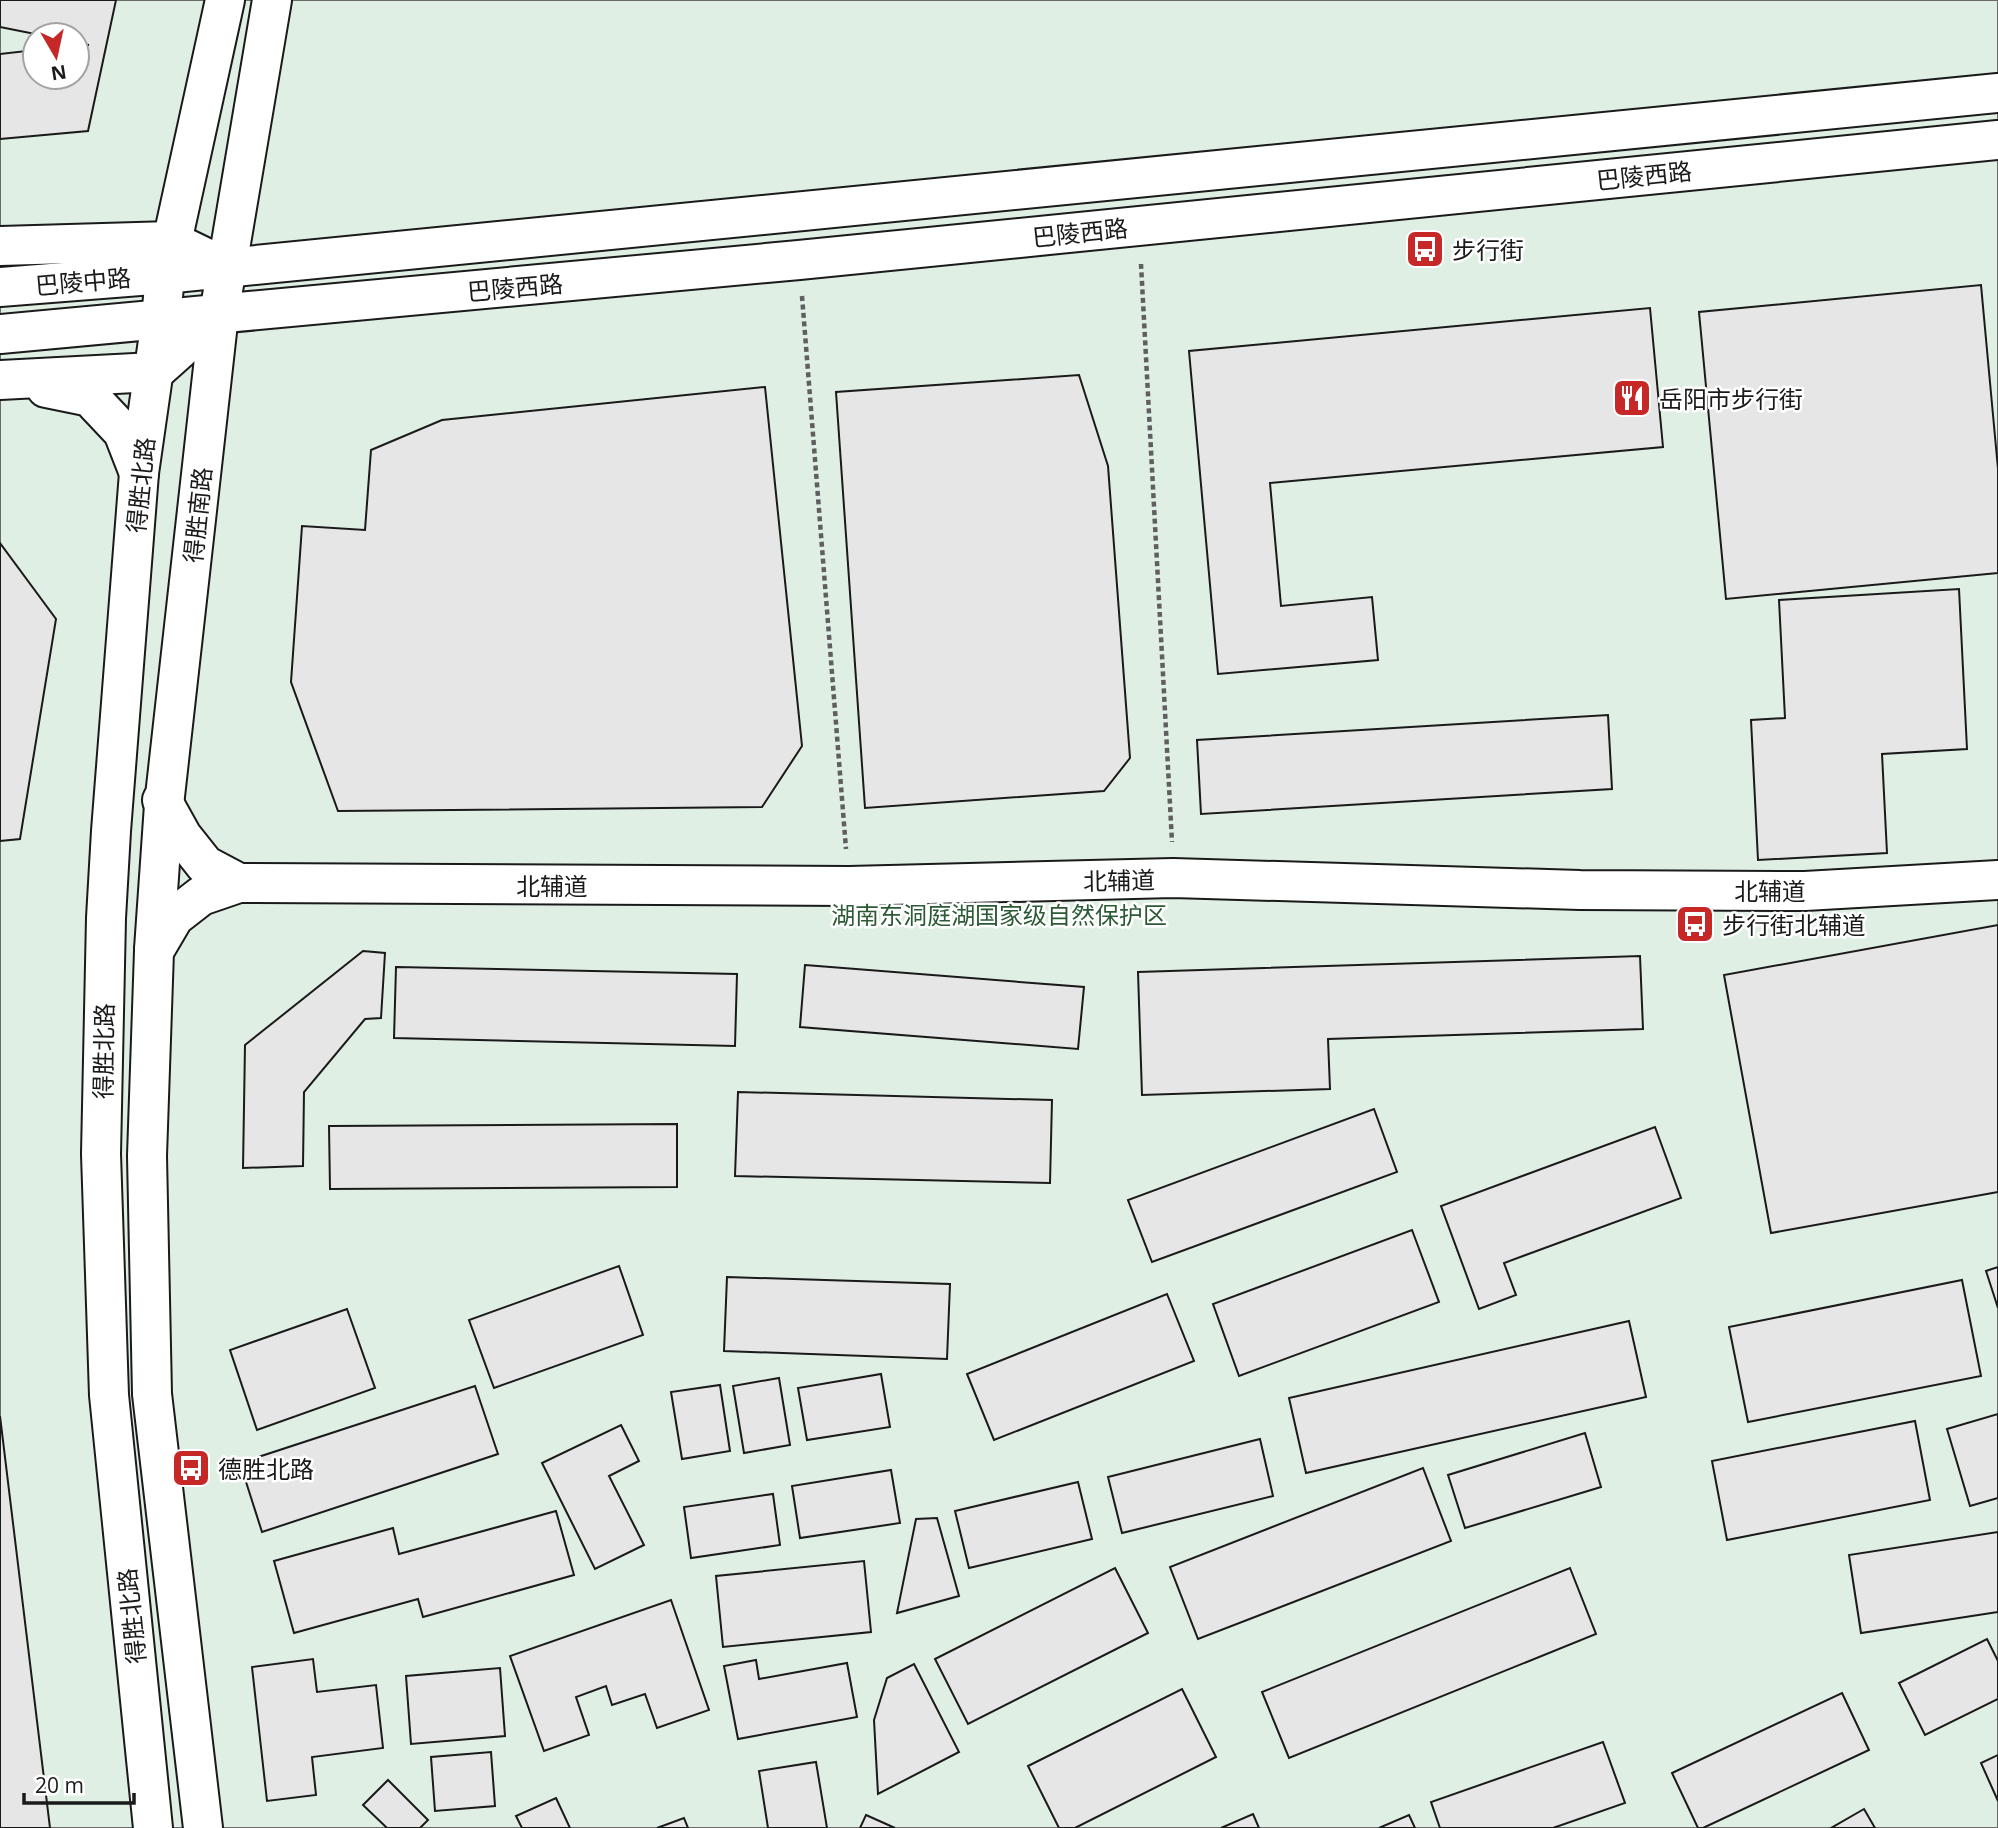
<svg xmlns="http://www.w3.org/2000/svg" width="1998" height="1828" viewBox="0 0 1998 1828" font-family="'Open Sans','Noto Sans SC',sans-serif">
<rect width="100%" height="100%" fill="#fff"/>
<path fill="#e0efe3" stroke="#6a6a6a" stroke-width="2" fill-rule="evenodd" d="M 0,0 L 1998,0 L 1998,1828 L 0,1828 ZM 35,35 L 77,35 L 77,77 L 35,77 Z"/>
<g fill="#e6e6e6" stroke="#1a1a1a" stroke-width="2">
<polygon points="0,0 116,0 88,131 0,139 0,54 35,50 35,77 77,77 77,46 89,45 77,43 77,35 40,35 0,27"/>
<polygon points="1981,285 1998,469 1998,573 1726,599 1699,312"/>
<polygon points="1650,308 1663,447 1270,483 1281,606 1372,597 1378,660 1218,674 1189,351"/>
<polygon points="1079,375 1108,466 1130,758 1104,791 865,808 836,392"/>
<polygon points="765,387 802,746 762,807 338,811 291,682 302,526 365,530 371,450 442,420"/>
<polygon points="0,543 56,619 20,839 0,841"/>
<polygon points="1959,589 1967,749 1882,754 1887,853 1758,860 1751,720 1785,718 1779,600"/>
<polygon points="1608,715 1612,789 1201,814 1197,740"/>
<polygon points="1998,925 1998,1192 1771,1233 1724,975"/>
<polygon points="363,951 385,953 381,1018 365,1019 304,1092 303,1166 243,1168 245,1045"/>
<polygon points="1640,956 1643,1029 1328,1039 1330,1089 1142,1095 1138,972"/>
<polygon points="805,965 1084,987 1078,1049 800,1027"/>
<polygon points="396,967 737,974 735,1046 394,1038"/>
<polygon points="738,1092 1052,1100 1050,1183 735,1176"/>
<polygon points="1374,1109 1397,1172 1152,1262 1128,1200"/>
<polygon points="677,1124 677,1187 330,1189 329,1126"/>
<polygon points="1655,1127 1681,1198 1504,1263 1516,1295 1479,1309 1441,1206"/>
<polygon points="1412,1230 1439,1302 1239,1376 1213,1304"/>
<polygon points="619,1266 643,1335 494,1388 469,1320"/>
<polygon points="1998,1267 1998,1308 1986,1271"/>
<polygon points="727,1277 950,1284 947,1359 724,1351"/>
<polygon points="1962,1280 1981,1376 1748,1422 1729,1327"/>
<polygon points="1167,1294 1194,1361 994,1440 967,1374"/>
<polygon points="347,1309 375,1388 257,1430 230,1350"/>
<polygon points="1629,1321 1646,1397 1306,1473 1289,1398"/>
<polygon points="881,1374 890,1427 807,1440 798,1388"/>
<polygon points="779,1378 790,1445 744,1453 733,1386"/>
<polygon points="720,1385 730,1451 682,1459 671,1392"/>
<polygon points="475,1386 498,1454 262,1532 240,1463"/>
<polygon points="1998,1414 1998,1498 1970,1506 1947,1429"/>
<polygon points="0,1416 50,1828 0,1828"/>
<polygon points="1915,1421 1930,1500 1727,1540 1712,1461"/>
<polygon points="621,1425 639,1461 609,1476 644,1545 595,1569 542,1463"/>
<polygon points="1585,1433 1601,1487 1465,1528 1448,1475"/>
<polygon points="1260,1439 1273,1496 1122,1533 1108,1477"/>
<polygon points="1423,1468 1451,1541 1198,1639 1170,1567"/>
<polygon points="891,1470 900,1523 800,1538 792,1486"/>
<polygon points="1078,1482 1092,1539 969,1568 955,1511"/>
<polygon points="773,1494 780,1545 691,1558 684,1507"/>
<polygon points="556,1511 574,1575 423,1617 418,1599 294,1633 274,1561 393,1528 399,1554"/>
<polygon points="937,1518 959,1596 897,1613 916,1519"/>
<polygon points="1998,1532 1998,1612 1861,1633 1849,1555"/>
<polygon points="864,1561 871,1632 723,1647 716,1576"/>
<polygon points="1115,1568 1148,1633 968,1724 935,1659"/>
<polygon points="1570,1568 1596,1634 1289,1758 1262,1692"/>
<polygon points="671,1600 709,1710 657,1728 645,1694 612,1705 606,1686 576,1697 589,1735 544,1751 510,1656"/>
<polygon points="1987,1639 1998,1661 1998,1699 1925,1735 1899,1683"/>
<polygon points="313,1659 317,1692 376,1685 383,1748 312,1757 316,1795 267,1801 252,1667"/>
<polygon points="756,1660 759,1679 847,1663 857,1717 738,1739 724,1666"/>
<polygon points="914,1664 959,1752 878,1794 874,1720 887,1678"/>
<polygon points="500,1668 505,1736 411,1744 406,1676"/>
<polygon points="1182,1689 1216,1757 1075,1828 1059,1828 1028,1766"/>
<polygon points="1842,1693 1869,1750 1703,1828 1698,1828 1672,1773"/>
<polygon points="1603,1742 1625,1803 1553,1828 1440,1828 1431,1802"/>
<polygon points="491,1752 495,1806 435,1811 431,1757"/>
<polygon points="1998,1755 1998,1801 1981,1763"/>
<polygon points="816,1762 827,1828 768,1828 759,1771"/>
<polygon points="388,1780 428,1820 420,1828 387,1828 363,1805"/>
<polygon points="556,1798 570,1828 522,1828 516,1816"/>
<polygon points="1864,1809 1875,1828 1831,1828"/>
<polygon points="1253,1814 1259,1828 1221,1828"/>
<polygon points="866,1815 895,1828 860,1828"/>
<polygon points="1409,1815 1415,1828 1379,1828"/>
<polygon points="684,1818 688,1828 657,1828"/>
</g>
<g fill="none" stroke-linecap="round" stroke-linejoin="round">
<defs>
<g id="minor">
<polyline points="0,246 171,241 227,268"/>
<polyline points="0,380 154,372 219,314"/>
<polyline points="46,388 90,397 123,432 139,473"/>
</g>
<g id="major">
<polyline points="0,287 165,274 1998,93"/>
<polyline points="0,334 799,260 1998,140"/>
<polyline points="162,800 182,836 205,865 239,883"/>
<polyline points="154,949 164,805 219,314 272,0"/>
<polyline points="153,1828 109,1395 101,1154 106,918 111,831 139,473 161,320 165,274 225,0"/>
<polyline points="203,1828 152,1394 147,1156 154,951 174,917 201,896 239,883 849,886 1173,878 1580,890 1805,891 1998,880"/>
</g>
</defs>
<use href="#minor" stroke="#1a1a1a" stroke-width="42"/>
<use href="#major" stroke="#1a1a1a" stroke-width="42"/>
<g stroke="#5f5f5f" stroke-width="4.5" stroke-dasharray="5 3.5" stroke-linecap="butt">
<polyline points="1141,264 1172,842"/>
<polyline points="802,296 846,849"/>
</g>
<use href="#minor" stroke="#fff" stroke-width="38"/>
<use href="#major" stroke="#fff" stroke-width="38"/>
</g>
<defs>
<symbol id="bus-square" viewBox="-11 -11 22 22"><rect x="-9" y="-9" width="18" height="18" rx="4" fill="#c62828" stroke="#fff"/><path d="M-5-6H5V4H4V6H2V4H-2V6H-4V4H-5ZM-3.5-4V0h7V-4ZM-3.5 1.2v1.5H-2V1.2ZM2 1.2v1.5H3.5V1.2Z" fill="#fff"/></symbol>
<symbol id="restaurant-square" viewBox="-11 -11 22 22"><rect x="-9" y="-9" width="18" height="18" rx="4" fill="#c62828" stroke="#fff"/><path d="M-5-6h1v4h1v-4h1v4h1v-4h1v5L-1.5 .5V6h-2V.5L-5-1ZM5-6V6H3V1.5H1.5Q1.5-4 5-6Z" fill="#fff"/></symbol>
</defs>
<g fill-rule="evenodd">
<use href="#bus-square" x="1403" y="227" width="44" height="44"/>
<use href="#restaurant-square" x="1610" y="376" width="44" height="44"/>
<use href="#bus-square" x="1673" y="902" width="44" height="44"/>
<use href="#bus-square" x="169" y="1446" width="44" height="44"/>
</g>
<g text-anchor="middle" dominant-baseline="central" stroke-width="5" stroke-linejoin="round" paint-order="stroke">
<g font-size="24" fill="#1a1a1a" stroke="#fff">
<text transform="translate(1644 175) rotate(-6)">巴陵西路</text>
<text transform="translate(1080 232) rotate(-6)">巴陵西路</text>
<text transform="translate(83 281) rotate(-5)">巴陵中路</text>
<text transform="translate(515 287) rotate(-5)">巴陵西路</text>
<text transform="translate(140 485) rotate(-84)">得胜北路</text>
<text transform="translate(197 515) rotate(-84)">得胜南路</text>
<text transform="translate(1119 880) rotate(-1)">北辅道</text>
<text x="552" y="885">北辅道</text>
<text x="1770" y="890">北辅道</text>
<text transform="translate(103 1051) rotate(-89)">得胜北路</text>
<text transform="translate(131 1616) rotate(-96)">得胜北路</text>
</g>
<g font-size="24" fill="#1a1a1a" stroke="#fff" text-anchor="start">
<text x="1452" y="249">步行街</text>
<text x="1659" y="398">岳阳市步行街</text>
<text x="1722" y="924">步行街北辅道</text>
<text x="218" y="1468">德胜北路</text>
</g>
<g font-size="24" fill="#2b5a34" stroke="#fff">
<text x="999" y="914">湖南东洞庭湖国家级自然保护区</text>
</g>
</g>
<g transform="translate(56 56) rotate(171)"><circle r="33" fill="#ffffff" stroke="#a3a3a3" stroke-width="2"/>
<path d="M0-5L12 26L0 18L-12 26Z" fill="#c62828"/>
<text y="-10" font-size="19" font-weight="bold" text-anchor="middle" fill="#1a1a1a">N</text>
</g>
<path d="M24 1793v10h110v-10" fill="none" stroke="#1a1a1a" stroke-width="3.5"/>
<text x="35" y="1793" font-size="21" fill="#1a1a1a" stroke="#ffffff" stroke-width="5" paint-order="stroke">20 m</text>
</svg>
